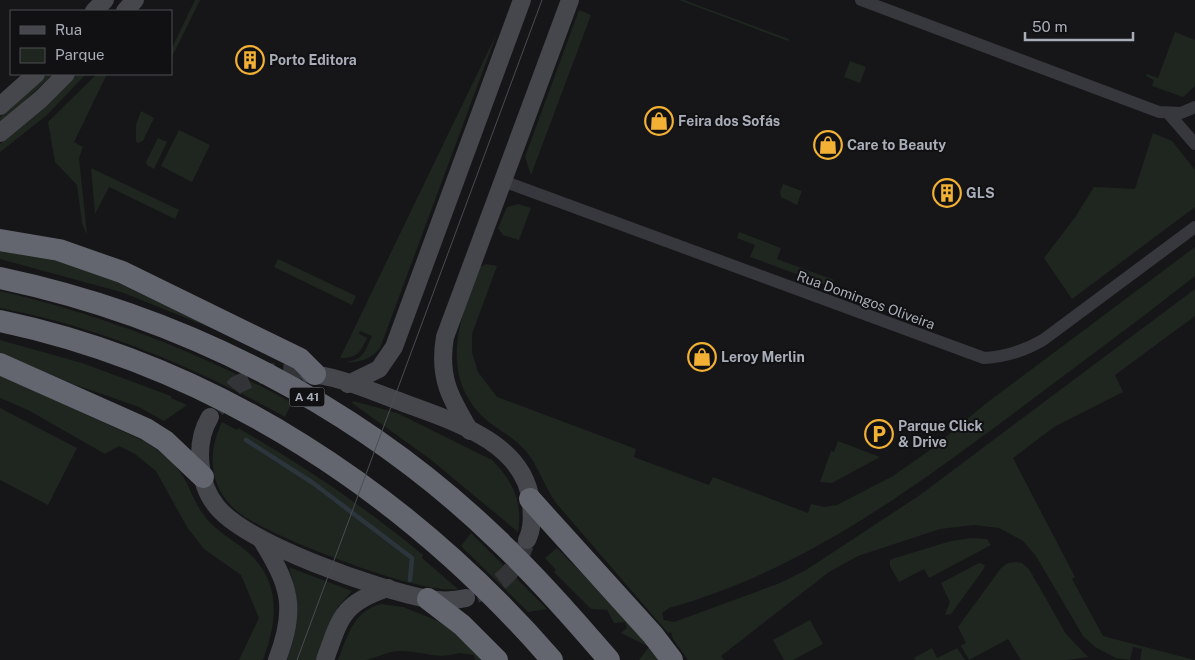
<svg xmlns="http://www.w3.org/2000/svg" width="1195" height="660" viewBox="0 0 1195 660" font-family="'Public Sans',sans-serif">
<rect width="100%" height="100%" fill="#161618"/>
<g fill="#1e261f">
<polygon points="195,0 200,0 171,59 171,50"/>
<polygon points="679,0 684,0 789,39 788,41"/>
<polygon points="579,10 591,15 531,175 525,157"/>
<polygon points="1175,32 1195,40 1195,86 1183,97 1152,86 1154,80 1146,76 1147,74 1158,78"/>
<path d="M 497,33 L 380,348 C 371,359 360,363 345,362 C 364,360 364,352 372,336 L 360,331 L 359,334 L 367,338 C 360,353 357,358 340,358 Z"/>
<polygon points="850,61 866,67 860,83 844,77"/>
<polygon points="47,74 54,74 0,123 0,117"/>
<polygon points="78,74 86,74 47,115 0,152 0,144 43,109"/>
<polygon points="97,74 107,74 74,142 83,147 79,158 87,235 82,223 77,185 55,162 48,122"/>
<polygon points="141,111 154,118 143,141 138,143 136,141 136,125"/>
<polygon points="179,130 210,145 192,182 161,166"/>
<polygon points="1153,133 1172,141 1195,170 1195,207 1072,299 1044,258 1076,216 1094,187 1135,189"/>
<polygon points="158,138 167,142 154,169 147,165 146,162"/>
<polygon points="91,168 179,210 175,219 109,187 95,214"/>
<polygon points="783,184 802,191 797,205 781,197 780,192"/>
<polygon points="518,204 531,208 519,240 503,235 498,228 507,207"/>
<polygon points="739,232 781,248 777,259 834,280 832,287 750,257 755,245 737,238"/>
<polygon points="0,246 67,258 216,330 121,292 0,259"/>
<path d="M 1195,247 L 1195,276 C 1134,324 1072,369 1010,416 C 904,495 798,572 669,608 L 662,613 L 664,620 L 674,622 L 780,583 L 806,570 L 920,495 L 1195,289 L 1195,316 L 1115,375 L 1123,392 L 1054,427 L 1013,458 L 1075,577 L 1072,579 L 1103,636 L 1195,660 L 1140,660 L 1142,649 L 1133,647 L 1130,660 L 1116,658 L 1095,647 L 1083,636 L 1036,556 L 1023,541 L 999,528 L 974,525 L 940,529 L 858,556 L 829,572 L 721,656 L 724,660 L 688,660 L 673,639 L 671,632 L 668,633 L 556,503 C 544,486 538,465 525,450 C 512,435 493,428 480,414 C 439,371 461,314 480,267 L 486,264 L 497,266 L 472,334 L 472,352 L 478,372 L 497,397 L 636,449 L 634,457 L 709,485 L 713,477 L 808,513 L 811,504 L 824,507 L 837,505 L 893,476 L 933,448 L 984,405 Z"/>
<polygon points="278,259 356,296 352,305 274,267"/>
<path d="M 0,291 C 103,315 200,352 292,403 L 285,417 C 197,368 100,327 0,308 Z"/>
<polygon points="0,340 82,363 171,396 171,398 187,405 164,421 139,407 73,384 0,353"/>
<path d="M 0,375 L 146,442 C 161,452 175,463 184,478 C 191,491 196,506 206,518 C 217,531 231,539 244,549 C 282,579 278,620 263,660 L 239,660 L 259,618 L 241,575 L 204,549 L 187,527 L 156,471 L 135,454 L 119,446 L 105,454 L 28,410 L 0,398 Z"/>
<path d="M 353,401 L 397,413 L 492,460 C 513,481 523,502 518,532 L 430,459 L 352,403 Z"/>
<polygon points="0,408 77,448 48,505 0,480"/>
<path d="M 222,422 L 237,430 L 238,428 C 304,466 365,507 423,555 L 422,558 L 458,589 C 422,596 284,541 250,520 C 239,514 229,505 222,494 C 208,471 211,445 222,422 Z"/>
<polygon points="838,441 880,457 832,483 820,482 831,451 834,452"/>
<polygon points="471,533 547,609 528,612 461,546"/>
<polygon points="972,538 987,539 991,545 929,578 924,569 899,582 890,566 890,560 895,558 951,541"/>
<polygon points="557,548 628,620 662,660 639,660 649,647 621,633 627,628 625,622 614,623 607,610 591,609 554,572 556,570 545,558"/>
<polygon points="1016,562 1022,563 1029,569 1066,634 1088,657 1067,660 1021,660 1008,639 969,660 961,646 966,643 958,627 1001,568 1008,563"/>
<polygon points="979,563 985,565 983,570 951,614 945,615 950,602 941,583"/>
<path d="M 291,568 L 352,591 L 338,607 L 316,660 L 287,660 C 298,628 301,601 289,569 Z"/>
<path d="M 381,604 L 403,607 L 438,621 L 449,627 L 481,657 L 480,660 L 475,660 L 474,655 L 459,653 C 437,660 423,651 400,651 C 387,651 377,658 366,660 C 357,660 347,660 338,660 C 347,637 354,610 381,604 Z"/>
<polygon points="810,620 823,644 793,660 784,660 773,640"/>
<polygon points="932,648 937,658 957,648 965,660 915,660 914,658"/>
</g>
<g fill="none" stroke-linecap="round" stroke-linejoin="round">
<polyline stroke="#2c353c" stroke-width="4.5" points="246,440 313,483 412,558 410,580"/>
<g stroke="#333438" stroke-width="18" stroke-dasharray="18 9" stroke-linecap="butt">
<polyline points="216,409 236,385 266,372 309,374"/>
<path d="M 476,594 C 506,583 516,568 527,540"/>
</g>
<g stroke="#37383d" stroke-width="12">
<polyline points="861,0 1159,112 1181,113 1195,107"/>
<polyline points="1169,114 1195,144"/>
<path d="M 503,181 L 984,358 C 1006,357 1024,351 1043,340 L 1195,227"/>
</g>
<g stroke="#45474d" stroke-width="18">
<polyline points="94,11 105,0"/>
<polyline points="125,11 135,0"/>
<polyline points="0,106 36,74"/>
<polyline points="0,133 41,99 66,74"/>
<path d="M 309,374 C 335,375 371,391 396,400 C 445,419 524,439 531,502 C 532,515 533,528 527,540"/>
<polyline points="348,384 379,369 394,347 522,0"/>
<path d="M 210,417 C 194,443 198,484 217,507 C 249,545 379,590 428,599 C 441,601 454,601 466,598"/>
<path d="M 470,431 C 450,398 438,377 445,337 L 570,0"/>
<path d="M 261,539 C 290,586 297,607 277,660"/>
<path d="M 325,660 C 340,618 342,603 388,588"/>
</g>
<g stroke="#63666e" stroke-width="22">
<polyline points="0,240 59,250 122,272 300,359 315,374"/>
<path d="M 0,278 C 185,317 362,408 499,541 C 538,578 574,619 609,660"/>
<path d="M 0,321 C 217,367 408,494 552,660"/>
<polyline points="0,364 146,429 165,441 203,477"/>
<polyline points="530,499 653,635 672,660"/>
<polyline points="428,599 462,625 497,660"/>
</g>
<polyline stroke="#4a4c52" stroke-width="1" points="297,660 542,0"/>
</g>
<defs>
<symbol id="building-ring" viewBox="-11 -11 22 22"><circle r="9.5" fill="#111113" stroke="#f2b134" stroke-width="1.5"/><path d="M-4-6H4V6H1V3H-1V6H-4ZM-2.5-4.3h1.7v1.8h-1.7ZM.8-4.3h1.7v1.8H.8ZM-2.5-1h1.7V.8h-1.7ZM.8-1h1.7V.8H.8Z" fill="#f2b134"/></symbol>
<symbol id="shop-ring" viewBox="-11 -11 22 22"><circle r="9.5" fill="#111113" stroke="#f2b134" stroke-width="1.5"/><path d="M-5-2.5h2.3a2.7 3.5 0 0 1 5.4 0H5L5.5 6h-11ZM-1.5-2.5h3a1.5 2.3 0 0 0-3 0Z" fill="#f2b134"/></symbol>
<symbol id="parking-ring" viewBox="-11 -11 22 22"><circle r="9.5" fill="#111113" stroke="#f2b134" stroke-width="1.5"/><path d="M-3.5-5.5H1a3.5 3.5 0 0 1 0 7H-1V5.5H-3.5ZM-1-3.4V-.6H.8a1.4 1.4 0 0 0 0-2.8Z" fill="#f2b134"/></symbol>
</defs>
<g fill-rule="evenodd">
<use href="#building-ring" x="234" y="44" width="32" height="32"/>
<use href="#shop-ring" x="643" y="105" width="32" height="32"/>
<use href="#shop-ring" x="812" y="129" width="32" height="32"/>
<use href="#building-ring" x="931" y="177" width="32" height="32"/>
<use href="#shop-ring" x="686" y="341" width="32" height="32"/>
<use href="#parking-ring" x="863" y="418" width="32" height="32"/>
</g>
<g text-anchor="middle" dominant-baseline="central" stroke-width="4" stroke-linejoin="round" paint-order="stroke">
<rect fill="#111113" stroke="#7b7e86" stroke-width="1" x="289.5" y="387.5" width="35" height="19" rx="4"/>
<g font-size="12" font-weight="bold" fill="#a8adb8">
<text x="307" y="397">A 41</text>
</g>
<g font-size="14" font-weight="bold" fill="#a8adb8" stroke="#111113" text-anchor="start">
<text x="269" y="60">Porto Editora</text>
<text x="678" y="121">Feira dos Sofás</text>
<text x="847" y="145">Care to Beauty</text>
<text x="966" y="193">GLS</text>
<text x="721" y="357">Leroy Merlin</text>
<text x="898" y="426">Parque Click<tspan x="898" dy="16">&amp; Drive</tspan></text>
</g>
<g font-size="14" fill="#a8adb8" stroke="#111113">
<text transform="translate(866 300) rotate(20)">Rua Domingos Oliveira</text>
</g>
</g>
<rect x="10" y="10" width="162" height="65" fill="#111113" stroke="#4d4f55"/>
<rect x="20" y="26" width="25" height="8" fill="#45474d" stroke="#4d4f55"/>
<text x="55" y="35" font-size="15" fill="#a8adb8">Rua</text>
<rect x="20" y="48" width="25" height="15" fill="#1e261f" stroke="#4d4f55"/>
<text x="55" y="60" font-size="15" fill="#a8adb8">Parque</text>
<path d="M1025 32v8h108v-8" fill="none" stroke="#a8adb8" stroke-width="2.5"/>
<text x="1032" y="32" font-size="15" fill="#a8adb8" stroke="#111113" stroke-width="4" paint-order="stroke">50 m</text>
</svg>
